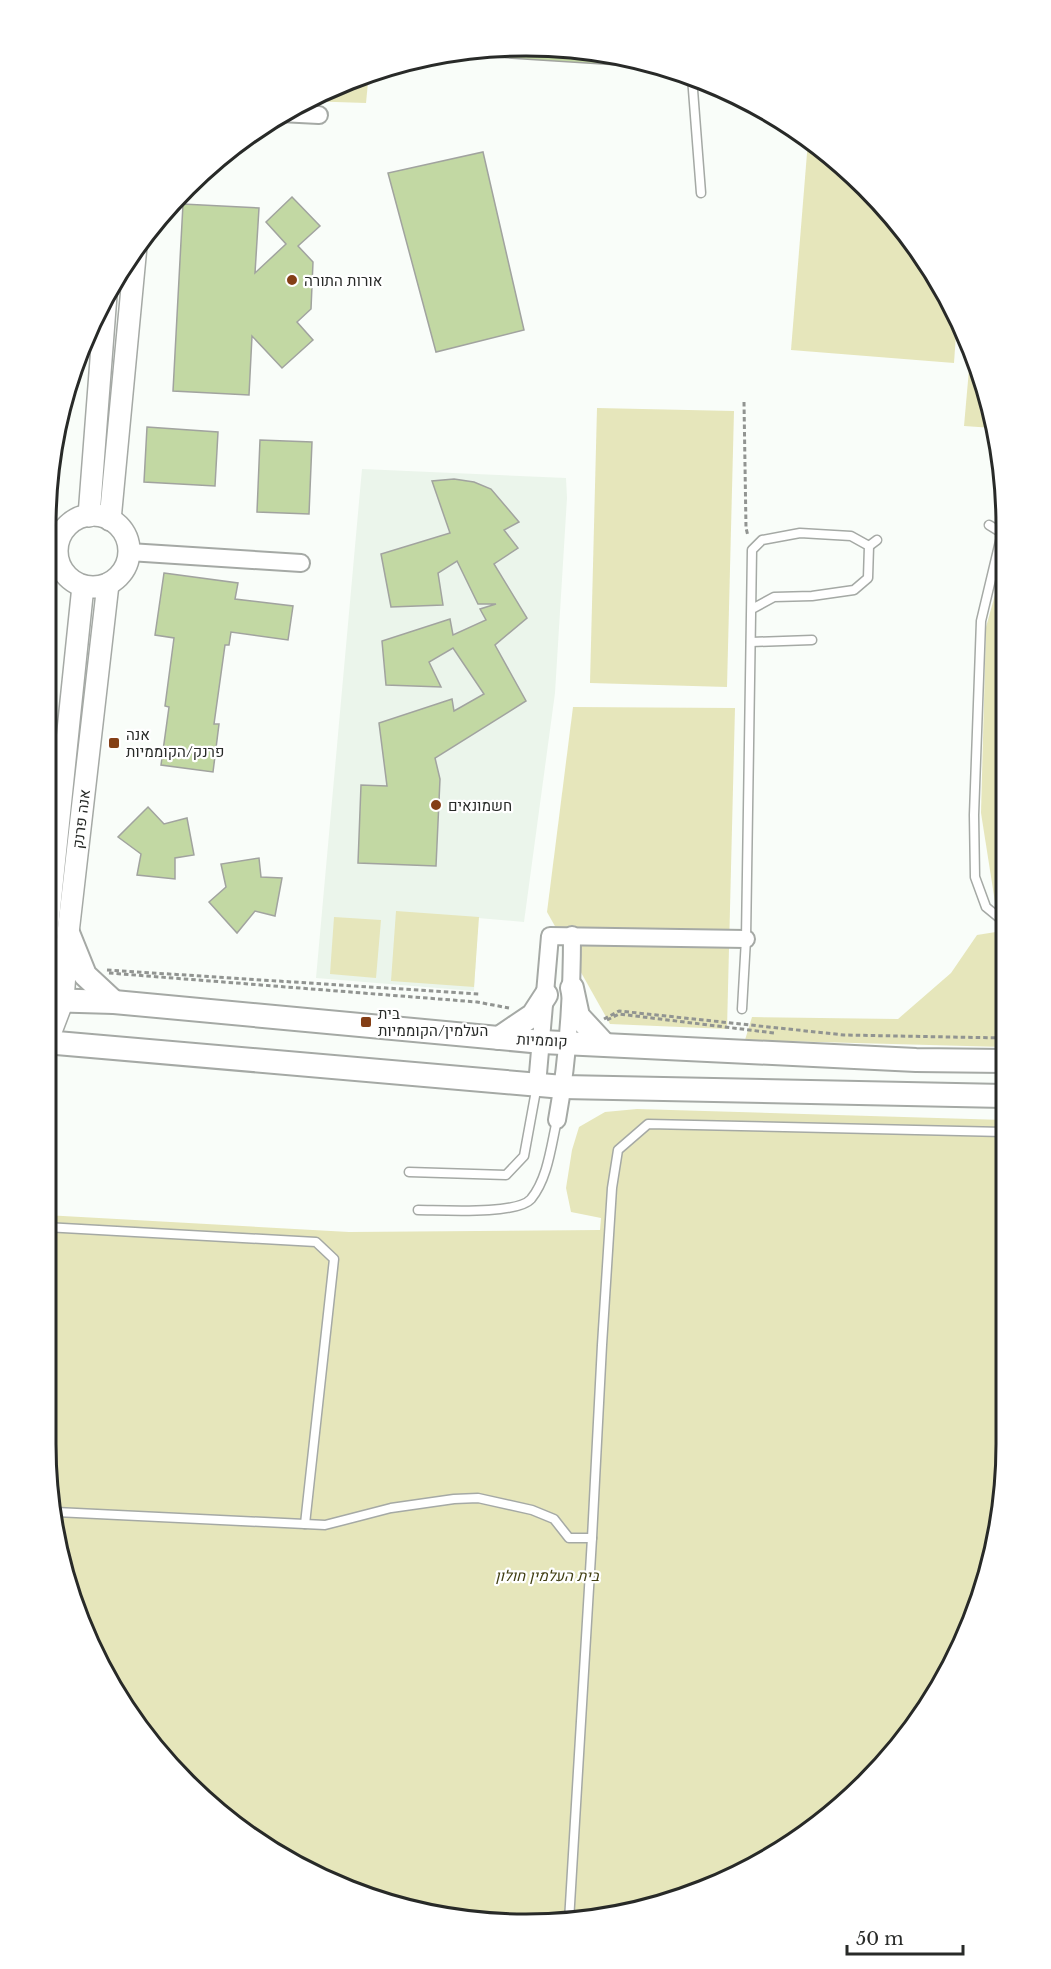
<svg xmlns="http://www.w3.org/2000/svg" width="1051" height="1969" viewBox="0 0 1051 1969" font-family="'Libre Baskerville',Heebo,serif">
<rect width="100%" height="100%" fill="#f9fdf9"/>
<polygon fill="#ebf5eb" points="362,469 566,478 567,498 555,693 524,922 478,918 474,991 316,978"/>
<g fill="#e6e6bb">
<polygon points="369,72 366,103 305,101"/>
<polygon points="808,141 842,164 907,233 957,320 954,363 791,350"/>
<polygon points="971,347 993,428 964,426"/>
<polygon points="597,408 734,411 727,687 590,683"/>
<polygon points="1002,570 1003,909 995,902 981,813 986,627"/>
<polygon points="573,707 735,708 727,1029 610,1024 547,912"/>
<polygon points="396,911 479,917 474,987 391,981"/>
<polygon points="334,917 381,920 376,978 330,974"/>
<polygon points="1002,931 1004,1047 745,1040 752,1017 898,1019 951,973 977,935"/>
<polygon points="637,1109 1004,1120 1005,1475 990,1568 956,1656 865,1784 738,1875 650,1908 557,1923 401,1908 259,1843 145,1736 71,1598 45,1443 45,1215 349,1232 600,1230 601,1218 571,1212 566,1188 572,1150 579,1127 605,1112"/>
</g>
<g fill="#c2d8a3" stroke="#a1a39f" stroke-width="1.5">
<polygon points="557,46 618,56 617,65 494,57 494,48"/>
<polygon points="483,152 524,330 436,352 388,173"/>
<polygon points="292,197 320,226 298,246 313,262 311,309 297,322 313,340 282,368 252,336 249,395 173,391 183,204 259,208 255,273 286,244 266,222"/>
<polygon points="147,427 218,432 215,486 144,482"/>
<polygon points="260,440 312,442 309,514 257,512"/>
<polygon points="454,479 474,482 491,489 519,522 504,530 518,548 494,564 527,618 495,645 526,701 435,758 440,779 436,866 358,863 361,785 387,786 379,723 452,699 454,711 484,694 453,648 429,662 441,687 386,685 382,641 450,619 453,635 486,620 480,609 496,604 478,604 457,561 438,573 443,605 391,607 381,554 450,533 432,481"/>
<polygon points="164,573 238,583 235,599 293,606 288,640 231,632 229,645 225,645 214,724 219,724 213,772 161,765 169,707 165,706 174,638 155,635"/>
<polygon points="46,720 56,722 50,783 46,783"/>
<polygon points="148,807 164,824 187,818 194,855 175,858 175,879 137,875 141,854 118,837"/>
<polygon points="259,858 261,877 282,878 275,916 255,911 237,933 209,902 226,887 221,864"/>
</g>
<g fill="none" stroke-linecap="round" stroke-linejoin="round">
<defs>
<g id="service">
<polyline points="692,77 701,193"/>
<polyline points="989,525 1002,533"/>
<polyline points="1002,533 981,621 974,815 975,877 986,907 1003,921"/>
<polyline points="869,546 877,540"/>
<polyline points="751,642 812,640"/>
<polyline points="742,1009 746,939 752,550 762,540 800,533 851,536 869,546 868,578 854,590 812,596 774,597 752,609"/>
<polyline points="45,1067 47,1044"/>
<polyline points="409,1172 506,1175 524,1156 537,1085"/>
<path d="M 418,1210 C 441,1210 517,1215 531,1199 C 548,1178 551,1146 557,1120"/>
<polyline points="45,1227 316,1242 334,1259 305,1524"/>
<polyline points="56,1512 325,1525 391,1508 454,1499 478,1498 532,1510 554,1519 569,1538 592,1538"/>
<polyline points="569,1921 592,1538 602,1345 612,1188 618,1150 648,1124 1004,1132"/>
</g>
<g id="minor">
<polyline points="280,113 319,115"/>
<polyline points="46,541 60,537"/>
<polyline points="129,552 301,563"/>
<polyline points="46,556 58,559"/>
<polyline points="537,1085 550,936 746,939"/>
<path d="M 557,1120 C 568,1060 572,997 572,935"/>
</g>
<g id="tertiary">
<circle cx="93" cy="551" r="36"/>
<polyline points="89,516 106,295"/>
<polyline points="110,520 136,246"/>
<polyline points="46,943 83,586"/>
<polyline points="47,1042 63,1000 68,933 108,584"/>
</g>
<g id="secondary">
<polyline points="46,932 47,928"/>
<polyline points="68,933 85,975 114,1002"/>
<polyline points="572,988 578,1016 603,1043"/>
<polyline points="45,1000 114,1002 542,1042 916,1060 1004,1061"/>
<polyline points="499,1038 533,1015 546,995"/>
<polyline points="45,1042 563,1087 1004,1096"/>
</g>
</defs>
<use href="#service" stroke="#a5a9a5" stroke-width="11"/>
<use href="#minor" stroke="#a5a9a5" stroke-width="20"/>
<use href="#tertiary" stroke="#a5a9a5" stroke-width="24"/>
<use href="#secondary" stroke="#a5a9a5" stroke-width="26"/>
<g stroke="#919491" stroke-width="3" stroke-dasharray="4.5 3" stroke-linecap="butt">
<polyline points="744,402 746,528 748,536"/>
<polyline points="107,970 479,994"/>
<polyline points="109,973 477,1002 509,1008"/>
<polyline points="604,1019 619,1011 844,1035 1004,1038"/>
<polyline points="607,1020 619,1014 774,1033"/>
</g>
<use href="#service" stroke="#fff" stroke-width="8"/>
<use href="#minor" stroke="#fff" stroke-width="16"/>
<use href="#tertiary" stroke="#fff" stroke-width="21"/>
<use href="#secondary" stroke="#fff" stroke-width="22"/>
</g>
<g fill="#843f16" stroke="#fff" stroke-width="2">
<circle cx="292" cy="280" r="6"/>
<rect x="108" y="737" width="12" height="12" rx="3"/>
<circle cx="436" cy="805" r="6"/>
<rect x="360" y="1016" width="12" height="12" rx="3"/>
</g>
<g text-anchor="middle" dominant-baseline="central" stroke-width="4.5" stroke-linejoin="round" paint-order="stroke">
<g font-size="15" fill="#282a28" stroke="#fff" text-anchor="start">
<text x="304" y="280">אורות התורה</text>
<text x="126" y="734">אנה<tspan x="126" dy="17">פרנק/הקוממיות</tspan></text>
<text x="448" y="805">חשמונאים</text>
<text x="378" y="1013">בית<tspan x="378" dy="17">העלמין/הקוממיות</tspan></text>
</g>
<g font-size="15" fill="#282a28" stroke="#fff">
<text transform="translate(81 819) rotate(-83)">אנה פרנק</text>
<text transform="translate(542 1040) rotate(3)">קוממיות</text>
</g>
<g font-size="15" font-style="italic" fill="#413f13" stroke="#fff">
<text x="547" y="1575">בית העלמין חולון</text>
</g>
</g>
<path d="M0 0H1051V1969H0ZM526 56H526A470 470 0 0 1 996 526V1444A470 470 0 0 1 526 1914H526A470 470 0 0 1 56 1444V526A470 470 0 0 1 526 56Z" fill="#fff" fill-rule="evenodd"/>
<path fill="none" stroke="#282a28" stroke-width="3" d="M526 56H526A470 470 0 0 1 996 526V1444A470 470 0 0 1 526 1914H526A470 470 0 0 1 56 1444V526A470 470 0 0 1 526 56Z"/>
<path d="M847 1945v9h116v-9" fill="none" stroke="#282a28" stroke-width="3"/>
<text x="856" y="1945" font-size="18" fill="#282a28" stroke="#ffffff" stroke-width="4.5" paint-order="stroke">50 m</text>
</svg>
